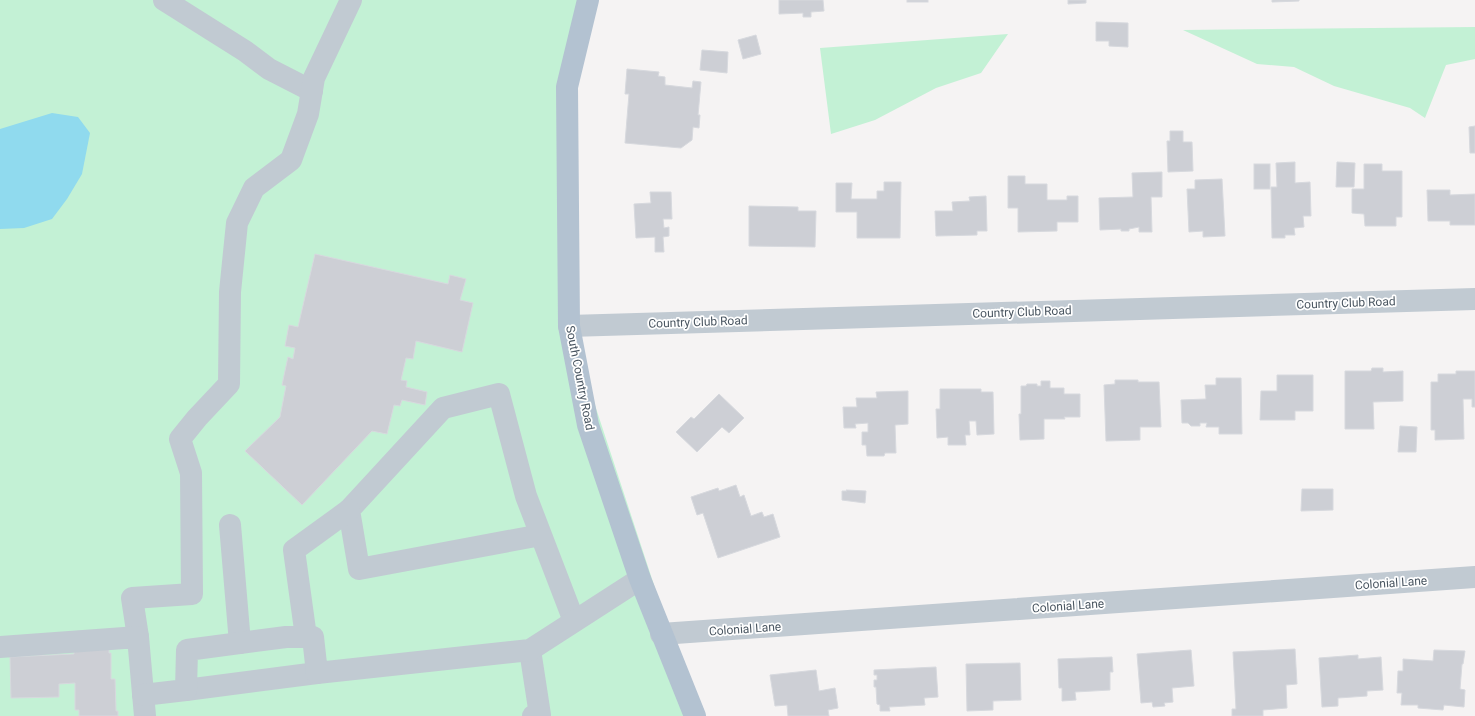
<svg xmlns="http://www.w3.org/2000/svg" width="1475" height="716" viewBox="0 0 1475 716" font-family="Roboto,sans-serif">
<rect width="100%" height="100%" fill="#f5f3f3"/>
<g fill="#c3f1d5">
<polygon points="0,0 588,0 567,87 569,326 697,716 0,716"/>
<polygon points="1475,27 1475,59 1446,65 1425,118 1410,108 1334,86 1294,67 1257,64 1183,30"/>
<polygon points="1008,34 981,73 936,88 875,120 831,134 820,48"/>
</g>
<polygon fill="#90daee" points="52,113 78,117 90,133 82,174 67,199 52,219 24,228 0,229 0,129"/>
<g fill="#cdcfd5" stroke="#d7d9de">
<polygon points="779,0 823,0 824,11 811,12 811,17 803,17 803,13 779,14"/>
<rect x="907" y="0" width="21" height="2"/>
<polygon points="1068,0 1086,0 1086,3 1068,4"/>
<polygon points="1272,0 1299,0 1299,1 1272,2"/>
<polygon points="1096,22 1128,23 1128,47 1109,46 1109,41 1096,41"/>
<polygon points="756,35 761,54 743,59 738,40"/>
<polygon points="702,50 728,52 727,73 700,70"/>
<polygon points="627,69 659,72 658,76 665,77 665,85 692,88 693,81 701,82 698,115 700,115 699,128 693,127 692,140 681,148 625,143 629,94 625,94"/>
<polygon points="1475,126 1475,153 1470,153 1469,127"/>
<polygon points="1170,131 1183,131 1183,142 1192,142 1193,171 1168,172 1167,141 1170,141"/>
<polygon points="1295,162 1295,183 1310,182 1311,216 1303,216 1304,227 1294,228 1295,235 1285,235 1285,238 1272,238 1271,187 1277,187 1276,163"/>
<polygon points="1337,162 1355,163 1354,187 1336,187"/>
<rect x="1254" y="164" width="16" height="25"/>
<polygon points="1364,164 1382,164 1382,171 1402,171 1402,217 1396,217 1396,226 1365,226 1364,214 1352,213 1352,189 1364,189"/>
<polygon points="1162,172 1162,197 1151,197 1152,232 1139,232 1139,227 1129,229 1129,231 1121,231 1121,229 1100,230 1099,198 1133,197 1132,173"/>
<polygon points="1008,176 1025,176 1025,184 1047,184 1047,200 1067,200 1067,196 1078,196 1078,222 1057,222 1057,231 1018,232 1018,208 1008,208"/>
<polygon points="1222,179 1225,236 1203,237 1203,231 1189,232 1187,189 1195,189 1195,180"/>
<polygon points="884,182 901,182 900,238 857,238 857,212 836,212 836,183 852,183 851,199 877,199 877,191 884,191"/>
<polygon points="1427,190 1450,190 1450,195 1475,194 1475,225 1450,225 1450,221 1428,221"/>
<polygon points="650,192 671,192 672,219 663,219 664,228 669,227 669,236 663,237 664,252 655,252 655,237 636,238 634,204 651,203"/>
<polygon points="986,196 987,231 977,231 977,235 936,236 935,211 953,211 952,202 970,201 969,197"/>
<polygon points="749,206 798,207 798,211 816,211 815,247 749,246"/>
<polygon points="315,254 448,284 450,275 466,279 460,300 473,303 462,352 416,341 413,359 406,358 401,380 407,381 406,387 427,392 425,405 402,400 400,406 394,405 387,434 372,431 302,505 245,451 280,417 286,386 282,385 288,357 293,359 295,348 285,346 289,325 298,327"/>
<polygon points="1372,368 1383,368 1383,372 1403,371 1403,401 1373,402 1374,429 1345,429 1345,371 1371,371"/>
<polygon points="1456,371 1475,371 1475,407 1472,407 1472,399 1463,399 1464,439 1435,440 1435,430 1431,430 1431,382 1438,382 1438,374 1456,374"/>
<polygon points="1277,375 1313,375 1313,411 1295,411 1295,420 1260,420 1261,391 1277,391"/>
<polygon points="1216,378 1241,378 1242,434 1219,434 1219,427 1206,427 1207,423 1200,423 1200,426 1191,426 1188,423 1182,423 1181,400 1206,399 1205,385 1216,385"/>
<polygon points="1115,380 1138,380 1138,382 1159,382 1161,427 1140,427 1140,440 1106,441 1104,385 1115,384"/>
<polygon points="1041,381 1050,381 1050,388 1064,388 1064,394 1080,394 1080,417 1064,417 1065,419 1044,419 1044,439 1020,440 1019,414 1021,414 1021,386 1026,386 1027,384 1037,384 1037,386 1041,386"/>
<polygon points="940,389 981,389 981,392 993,392 994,434 977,435 976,421 969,421 970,435 965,435 966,445 948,445 948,437 937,438 936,409 940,409"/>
<polygon points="908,391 908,424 895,425 896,453 885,453 884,456 867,456 866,445 862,445 862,432 868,432 868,423 855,424 856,428 844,428 843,407 857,407 856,398 877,398 876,392"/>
<polygon points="719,394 744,418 729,433 722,427 697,452 676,432 691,417 694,419"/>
<polygon points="1400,426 1417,427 1416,452 1398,452"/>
<polygon points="736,485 740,497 744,495 751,516 762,512 764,517 773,514 780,537 718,558 703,513 697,515 691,497 718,488 719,491"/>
<polygon points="1302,489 1333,489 1333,510 1301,511"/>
<polygon points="846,490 866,491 865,503 842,500 842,491 847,491"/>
<polygon points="74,648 109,648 109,653 111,653 111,679 115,679 116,711 118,711 118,716 79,716 79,710 75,710 75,683 59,684 59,697 11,698 10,657 74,654"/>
<polygon points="1295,649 1297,684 1286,685 1287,708 1263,710 1263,716 1232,716 1232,709 1236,709 1233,652"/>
<polygon points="1191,650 1194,686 1172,688 1173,702 1164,703 1165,706 1153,707 1152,702 1141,703 1137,654"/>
<polygon points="1434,650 1465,651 1463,664 1462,664 1460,689 1465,690 1464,707 1444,705 1443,710 1418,708 1418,705 1401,705 1402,693 1397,693 1398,671 1403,671 1403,659 1433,661"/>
<polygon points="1358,655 1358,659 1381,657 1383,690 1367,691 1367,696 1338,698 1338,706 1322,707 1319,658"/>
<polygon points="1112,657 1113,672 1110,672 1110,690 1075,692 1076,700 1062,701 1062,688 1059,688 1058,659"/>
<polygon points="1020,663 1021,700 993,701 993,710 967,711 966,664"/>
<polygon points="936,667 938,697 924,698 925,705 889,707 890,711 880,711 880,705 877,704 876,687 874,687 874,680 877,680 877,675 874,675 874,670"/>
<polygon points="816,670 819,691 835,688 838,708 828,710 829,716 788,716 787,705 775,706 770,675"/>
</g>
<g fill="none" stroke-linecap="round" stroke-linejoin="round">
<g stroke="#c1cad2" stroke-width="22">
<polyline points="164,0 245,51 269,69 312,91"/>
<polyline points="569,326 1475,299"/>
<polyline points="230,525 240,643"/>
<polyline points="541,535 359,569 349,510 443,408 499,394 526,496 574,621"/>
<polyline points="661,634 1475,577"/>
<polyline points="138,637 132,598 192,594 191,473 180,439 197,418 229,384 230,292 237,223 254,188 291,160 308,114 314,78 351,0"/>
<polyline points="306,637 294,550 349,510"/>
<polyline points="0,647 138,637 145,716"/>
<polyline points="530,650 540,715 533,716"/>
<polyline points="186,690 317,673"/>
<polyline points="143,695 186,690 187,650 286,637 313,637 317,673 530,650 640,579"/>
</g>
<polyline stroke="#b3c2d1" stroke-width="22" points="588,0 567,87 569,326 588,425 640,579 695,716"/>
</g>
<g text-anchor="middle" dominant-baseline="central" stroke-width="3.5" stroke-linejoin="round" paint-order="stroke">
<g font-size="12" fill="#4a5661" stroke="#fff">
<text transform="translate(1346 303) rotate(-2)">Country Club Road</text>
<text transform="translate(1022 312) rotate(-2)">Country Club Road</text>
<text transform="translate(698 322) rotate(-2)">Country Club Road</text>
<text transform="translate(580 378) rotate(79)">South Country Road</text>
<text transform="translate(1391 583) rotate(-4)">Colonial Lane</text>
<text transform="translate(1068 606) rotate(-4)">Colonial Lane</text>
<text transform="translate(745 629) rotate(-4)">Colonial Lane</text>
</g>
</g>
</svg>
